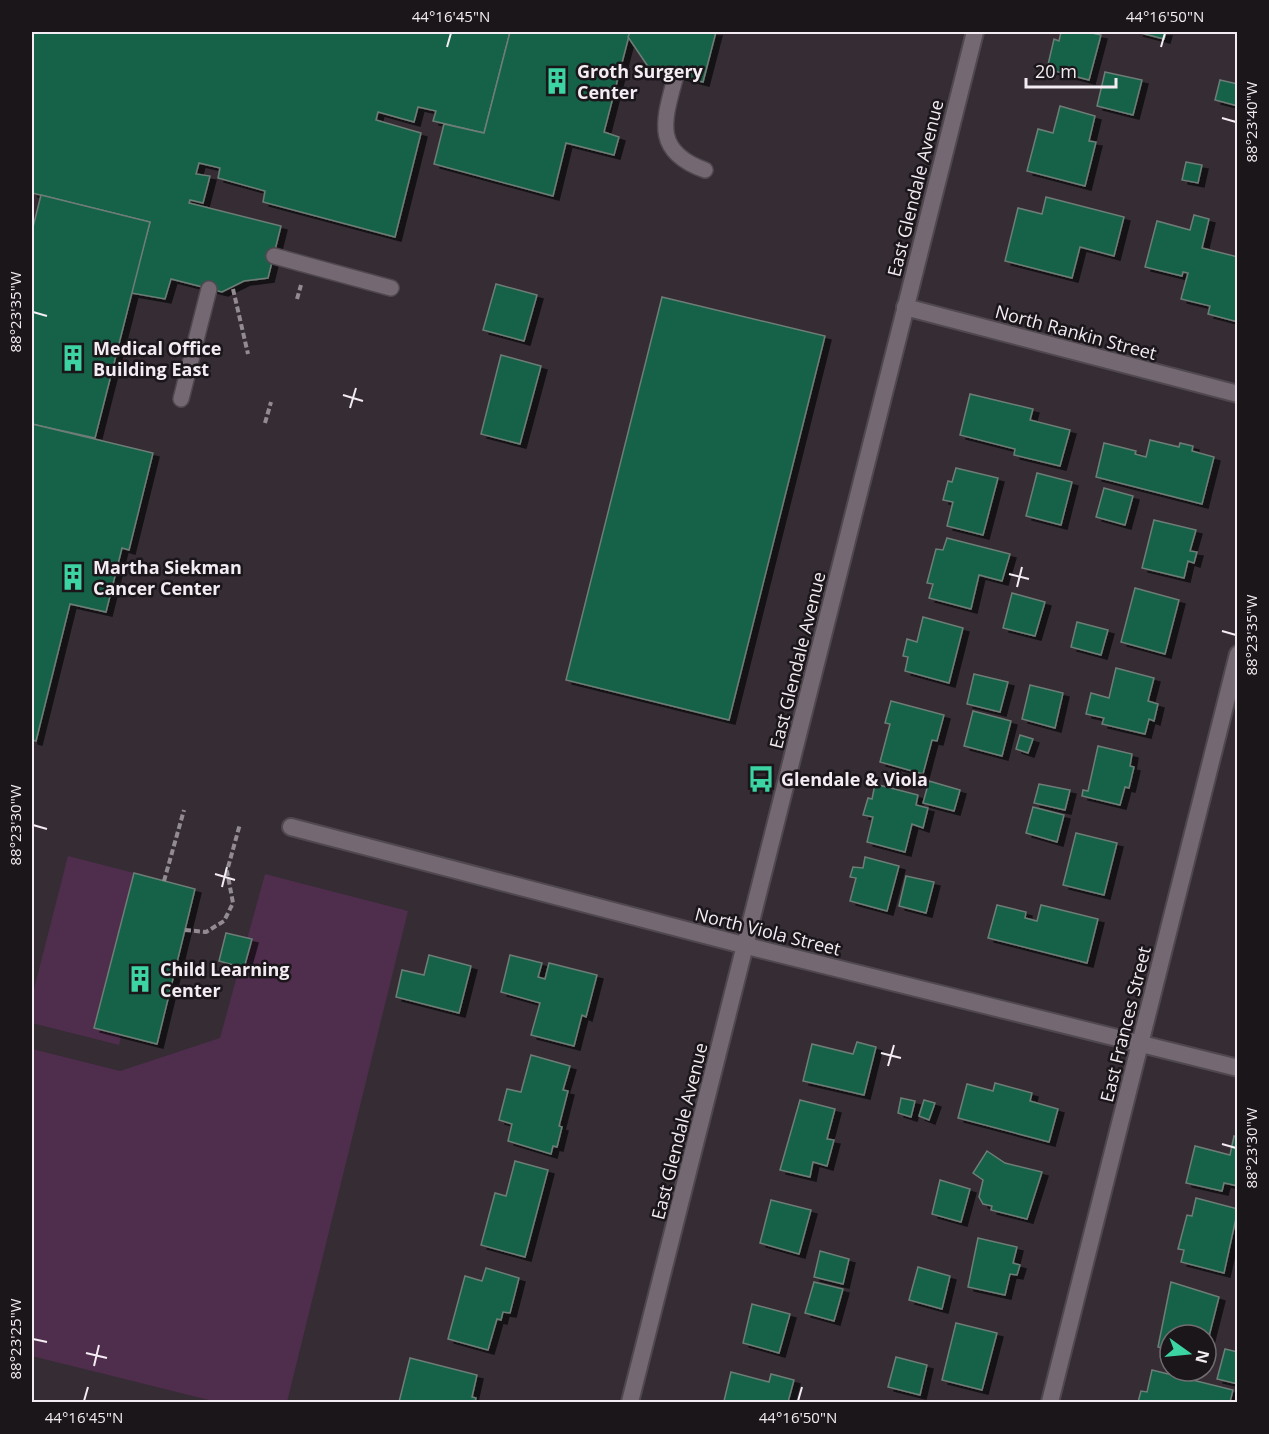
<svg xmlns="http://www.w3.org/2000/svg" width="1269" height="1434" viewBox="0 0 1269 1434" font-family="'Open Sans',sans-serif">
<defs>
<filter id="shadow"><feDropShadow dx="6" dy="4" stdDeviation="0" flood-color="#0009"/></filter>
</defs>
<rect width="100%" height="100%" fill="#352c34"/>
<g fill="#4f2e4d">
<polygon points="68,856 134,873 94,1028 121,1036 119,1045 32,1023 32,997"/>
<polygon points="265,874 408,911 287,1402 217,1402 32,1356 32,1049 120,1071 220,1038"/>
</g>
<g fill="#15624a" stroke="#6e7d76" stroke-width="1.5" filter="url(#shadow)">
<polygon points="32,32 510,32 484,133 433,121 436,111 418,107 414,122 378,112 376,120 421,133 395,237 263,202 265,191 218,178 220,168 199,163 196,174 210,176 203,203 190,200 189,203 281,226 268,278 244,281 222,292 171,279 165,299 131,293 150,222 32,193"/>
<polygon points="510,32 630,32 604,132 619,137 614,155 566,143 553,196 434,164 444,124 484,133"/>
<polygon points="630,32 716,32 703,82 649,68 628,37"/>
<polygon points="1061,32 1087,32 1101,35 1089,80 1047,69 1054,39 1059,41"/>
<polygon points="1137,32 1166,32 1164,39"/>
<polygon points="1105,72 1142,80 1133,115 1097,106"/>
<polygon points="1220,80 1238,84 1238,106 1215,100"/>
<polygon points="1060,106 1095,116 1089,141 1096,142 1085,186 1027,171 1038,129 1053,133"/>
<polygon points="1186,162 1202,165 1198,183 1182,180"/>
<polygon points="41,195 150,222 95,438 32,424 32,231"/>
<polygon points="1046,197 1124,217 1114,256 1080,247 1072,278 1005,261 1018,208 1042,214"/>
<polygon points="1194,215 1209,219 1202,248 1238,257 1238,322 1208,314 1210,306 1181,299 1188,273 1183,272 1182,276 1145,267 1157,221 1190,230"/>
<polygon points="496,284 537,295 524,341 483,330"/>
<polygon points="662,297 825,336 729,720 566,680"/>
<polygon points="501,355 541,366 520,444 481,434"/>
<polygon points="970,394 1033,409 1030,420 1070,430 1060,466 1014,455 1015,449 960,435"/>
<polygon points="32,424 153,453 129,550 122,548 106,612 70,604 36,741 32,740"/>
<polygon points="1150,440 1179,447 1180,443 1193,446 1192,451 1214,457 1202,504 1096,477 1104,443 1136,451 1135,454 1146,457"/>
<polygon points="956,468 998,478 983,535 947,526 953,502 943,500 948,481 952,482"/>
<polygon points="1037,473 1072,482 1061,525 1026,516"/>
<polygon points="1104,488 1133,496 1125,525 1096,517"/>
<polygon points="1154,520 1196,530 1190,551 1197,552 1194,563 1188,561 1184,578 1142,568"/>
<polygon points="947,538 1010,554 1002,581 979,575 971,609 929,598 933,584 927,583 936,549 943,550"/>
<polygon points="1135,588 1179,600 1165,654 1121,642"/>
<polygon points="1012,593 1045,602 1035,636 1003,628"/>
<polygon points="923,617 963,628 949,683 905,671 908,657 903,656 907,639 917,642"/>
<polygon points="1077,622 1108,630 1101,655 1071,647"/>
<polygon points="1116,668 1154,678 1148,701 1158,704 1154,721 1149,719 1145,734 1102,724 1104,718 1086,714 1091,693 1109,698"/>
<polygon points="974,674 1008,682 1000,712 967,704"/>
<polygon points="1030,685 1063,693 1055,728 1022,719"/>
<polygon points="891,701 944,715 937,741 932,740 923,774 880,762 890,724 885,723"/>
<polygon points="973,711 1011,721 1002,756 964,746"/>
<polygon points="1020,735 1033,739 1028,753 1016,749"/>
<polygon points="1098,746 1132,754 1130,766 1134,767 1129,788 1125,787 1120,805 1082,796 1083,790 1088,791"/>
<polygon points="929,781 960,790 954,811 923,803"/>
<polygon points="875,784 918,795 916,805 928,808 923,828 912,824 905,852 867,842 873,817 863,815 868,798 872,799"/>
<polygon points="1039,784 1070,790 1065,810 1034,803"/>
<polygon points="1033,807 1064,815 1057,842 1026,833"/>
<polygon points="1076,833 1117,843 1104,895 1063,885"/>
<polygon points="865,857 899,866 887,911 850,901 856,878 850,877 853,867 863,868"/>
<polygon points="134,873 195,889 157,1044 94,1028"/>
<polygon points="906,876 934,882 926,913 899,906"/>
<polygon points="997,905 1026,912 1025,918 1037,921 1041,905 1098,919 1087,963 988,938"/>
<polygon points="226,933 252,939 244,968 219,961"/>
<polygon points="429,955 471,966 459,1013 396,997 402,970 424,975"/>
<polygon points="510,955 542,963 538,977 545,979 549,963 597,975 586,1017 582,1015 574,1046 531,1035 540,1003 501,992"/>
<polygon points="857,1042 876,1047 864,1095 803,1081 812,1044 853,1054"/>
<polygon points="531,1055 570,1066 563,1090 568,1091 559,1126 562,1127 557,1147 553,1146 551,1154 508,1141 512,1124 499,1120 507,1089 521,1092"/>
<polygon points="995,1083 1032,1093 1030,1101 1058,1109 1049,1142 958,1118 967,1084 993,1091"/>
<polygon points="901,1098 915,1101 911,1117 898,1113"/>
<polygon points="800,1100 835,1109 827,1139 834,1140 827,1166 813,1162 810,1177 780,1170"/>
<polygon points="924,1100 935,1103 929,1120 919,1116"/>
<polygon points="1234,1136 1238,1137 1238,1186 1224,1183 1222,1191 1186,1183 1195,1146 1230,1155"/>
<polygon points="987,1151 1005,1163 1042,1172 1027,1219 991,1210 992,1206 983,1204 979,1197 983,1180 973,1173"/>
<polygon points="515,1161 548,1170 525,1257 481,1245 495,1193 506,1196"/>
<polygon points="940,1180 970,1189 961,1222 932,1214"/>
<polygon points="1196,1198 1238,1209 1224,1273 1181,1262 1184,1250 1178,1249 1187,1215 1192,1216"/>
<polygon points="771,1200 811,1210 799,1254 760,1243"/>
<polygon points="978,1238 1017,1247 1013,1263 1020,1265 1017,1275 1010,1274 1005,1295 968,1287"/>
<polygon points="820,1251 849,1259 843,1284 814,1277"/>
<polygon points="918,1267 950,1276 942,1309 909,1300"/>
<polygon points="486,1268 519,1278 510,1313 503,1312 501,1320 497,1319 488,1350 448,1339 465,1276 482,1281"/>
<polygon points="814,1282 843,1289 834,1321 805,1313"/>
<polygon points="1171,1282 1219,1297 1206,1348 1206,1335 1170,1335 1170,1350 1158,1347"/>
<polygon points="752,1304 790,1314 779,1353 743,1343"/>
<polygon points="956,1323 997,1333 982,1390 942,1380"/>
<polygon points="1225,1349 1238,1352 1238,1384 1217,1379"/>
<polygon points="896,1357 927,1365 920,1395 888,1387"/>
<polygon points="410,1358 477,1375 472,1397 476,1398 475,1402 399,1402"/>
<polygon points="1152,1370 1233,1390 1230,1402 1138,1402 1141,1391 1147,1392"/>
<polygon points="731,1372 769,1382 771,1374 794,1380 788,1402 727,1402 724,1401"/>
</g>
<g fill="none" stroke-linecap="round" stroke-linejoin="round">
<defs>
<g id="service">
<path d="M 676,75 C 664,120 652,151 705,170"/>
<polyline points="274,256 391,288"/>
<polyline points="181,399 209,289"/>
</g>
<g id="minor">
<polyline points="905,307 1238,394"/>
<polyline points="291,827 747,946 1238,1068"/>
<polyline points="1050,1402 1238,654"/>
</g>
<polyline id="tertiary" points="630,1402 975,32"/>
</defs>
<use href="#service" stroke="#50484f" stroke-width="18"/>
<use href="#minor" stroke="#50484f" stroke-width="20"/>
<use href="#tertiary" stroke="#50484f" stroke-width="20"/>
<g stroke="#938b92" stroke-width="4" stroke-dasharray="6 3" stroke-linecap="butt">
<polyline points="233,289 248,354"/>
<polyline points="297,299 301,285"/>
<polyline points="265,423 271,402"/>
<polyline points="164,881 184,810"/>
<polyline points="185,930 206,932 224,921 233,903 227,871 240,824"/>
</g>
<use href="#service" stroke="#746973" stroke-width="15"/>
<use href="#minor" stroke="#746973" stroke-width="16"/>
<use href="#tertiary" stroke="#746973" stroke-width="16"/>
</g>
<path fill="none" stroke="#f3ecf2" stroke-width="2" d="M 447,47 L 451,33M 1161,47 L 1165,33M 1222,118 L 1236,122M 33,312 L 47,316M 343,395 L 363,401M 350,408 L 356,388M 1009,574 L 1029,579M 1017,587 L 1022,567M 1222,631 L 1236,635M 33,825 L 47,829M 215,874 L 235,880M 222,887 L 227,867M 881,1053 L 901,1058M 888,1066 L 894,1045M 1222,1144 L 1236,1148M 33,1339 L 47,1342M 86,1353 L 107,1358M 94,1366 L 99,1345M 84,1401 L 88,1387M 798,1401 L 802,1387"/>
<defs>
<symbol id="building-bare" viewBox="-9 -9 18 18"><path d="M-4-6H4V6H1V3H-1V6H-4ZM-2.5-4.3h1.7v1.8h-1.7ZM.8-4.3h1.7v1.8H.8ZM-2.5-1h1.7V.8h-1.7ZM.8-1h1.7V.8H.8Z" fill="#3dd4a3" stroke="#1a161a" stroke-width="2.5" paint-order="stroke"/></symbol>
<symbol id="bus-bare" viewBox="-9 -9 18 18"><path d="M-5-6H5V4H4V6H2V4H-2V6H-4V4H-5ZM-3.5-4V0h7V-4ZM-3.5 1.2v1.5H-2V1.2ZM2 1.2v1.5H3.5V1.2Z" fill="#3dd4a3" stroke="#1a161a" stroke-width="2.5" paint-order="stroke"/></symbol>
</defs>
<g fill-rule="evenodd">
<use href="#building-bare" x="538" y="62" width="38" height="38"/>
<use href="#building-bare" x="54" y="339" width="38" height="38"/>
<use href="#building-bare" x="54" y="558" width="38" height="38"/>
<use href="#bus-bare" x="742" y="760" width="38" height="38"/>
<use href="#building-bare" x="121" y="960" width="38" height="38"/>
</g>
<g text-anchor="middle" dominant-baseline="central" stroke-width="5" stroke-linejoin="round" paint-order="stroke">
<g font-size="18" font-weight="bold" fill="#f3ecf2" stroke="#1a161a" text-anchor="start">
<text x="577" y="71">Groth Surgery<tspan x="577" dy="21">Center</tspan></text>
<text x="93" y="348">Medical Office<tspan x="93" dy="21">Building East</tspan></text>
<text x="93" y="567">Martha Siekman<tspan x="93" dy="21">Cancer Center</tspan></text>
<text x="781" y="779">Glendale &amp; Viola</text>
<text x="160" y="969">Child Learning<tspan x="160" dy="21">Center</tspan></text>
</g>
<g font-size="18" fill="#f3ecf2" stroke="#1a161a">
<text transform="translate(915 188) rotate(-76)">East Glendale Avenue</text>
<text transform="translate(1076 332) rotate(15)">North Rankin Street</text>
<text transform="translate(797 660) rotate(-76)">East Glendale Avenue</text>
<text transform="translate(768 931) rotate(14)">North Viola Street</text>
<text transform="translate(1125 1024) rotate(-76)">East Frances Street</text>
<text transform="translate(679 1131) rotate(-76)">East Glendale Avenue</text>
</g>
</g>
<rect width="1269" height="1434" fill="none" stroke="#1a161a" stroke-width="66"/>
<g transform="translate(1188 1353) rotate(105)"><circle r="28" fill="#1a161a" stroke="#716c70" stroke-width="1.5"/>
<path d="M0-4.5L10 22L0 15L-10 22Z" fill="#3dd4a3"/>
<text y="-9" font-size="16" font-weight="bold" text-anchor="middle" fill="#f3ecf2">N</text>
</g>
<path d="M1026 78v9h90v-9" fill="none" stroke="#f3ecf2" stroke-width="3"/>
<text x="1035" y="78" font-size="18" fill="#f3ecf2" stroke="#1a161a" stroke-width="4.5" paint-order="stroke">20 m</text>
<rect x="33" y="33" width="1203" height="1368" fill="none" stroke="#f3ecf2" stroke-width="2"/>
<g font-size="15" text-anchor="middle" fill="#f3ecf2">
<text x="451" y="22">44°16'45"N</text>
<text x="1165" y="22">44°16'50"N</text>
<text transform="translate(1252 122) rotate(-90)" y="5">88°23'40"W</text>
<text transform="translate(16 312) rotate(-90)" y="5">88°23'35"W</text>
<text transform="translate(1252 635) rotate(-90)" y="5">88°23'35"W</text>
<text transform="translate(16 825) rotate(-90)" y="5">88°23'30"W</text>
<text transform="translate(1252 1148) rotate(-90)" y="5">88°23'30"W</text>
<text transform="translate(16 1339) rotate(-90)" y="5">88°23'25"W</text>
<text x="84" y="1423">44°16'45"N</text>
<text x="798" y="1423">44°16'50"N</text>
</g>
</svg>
